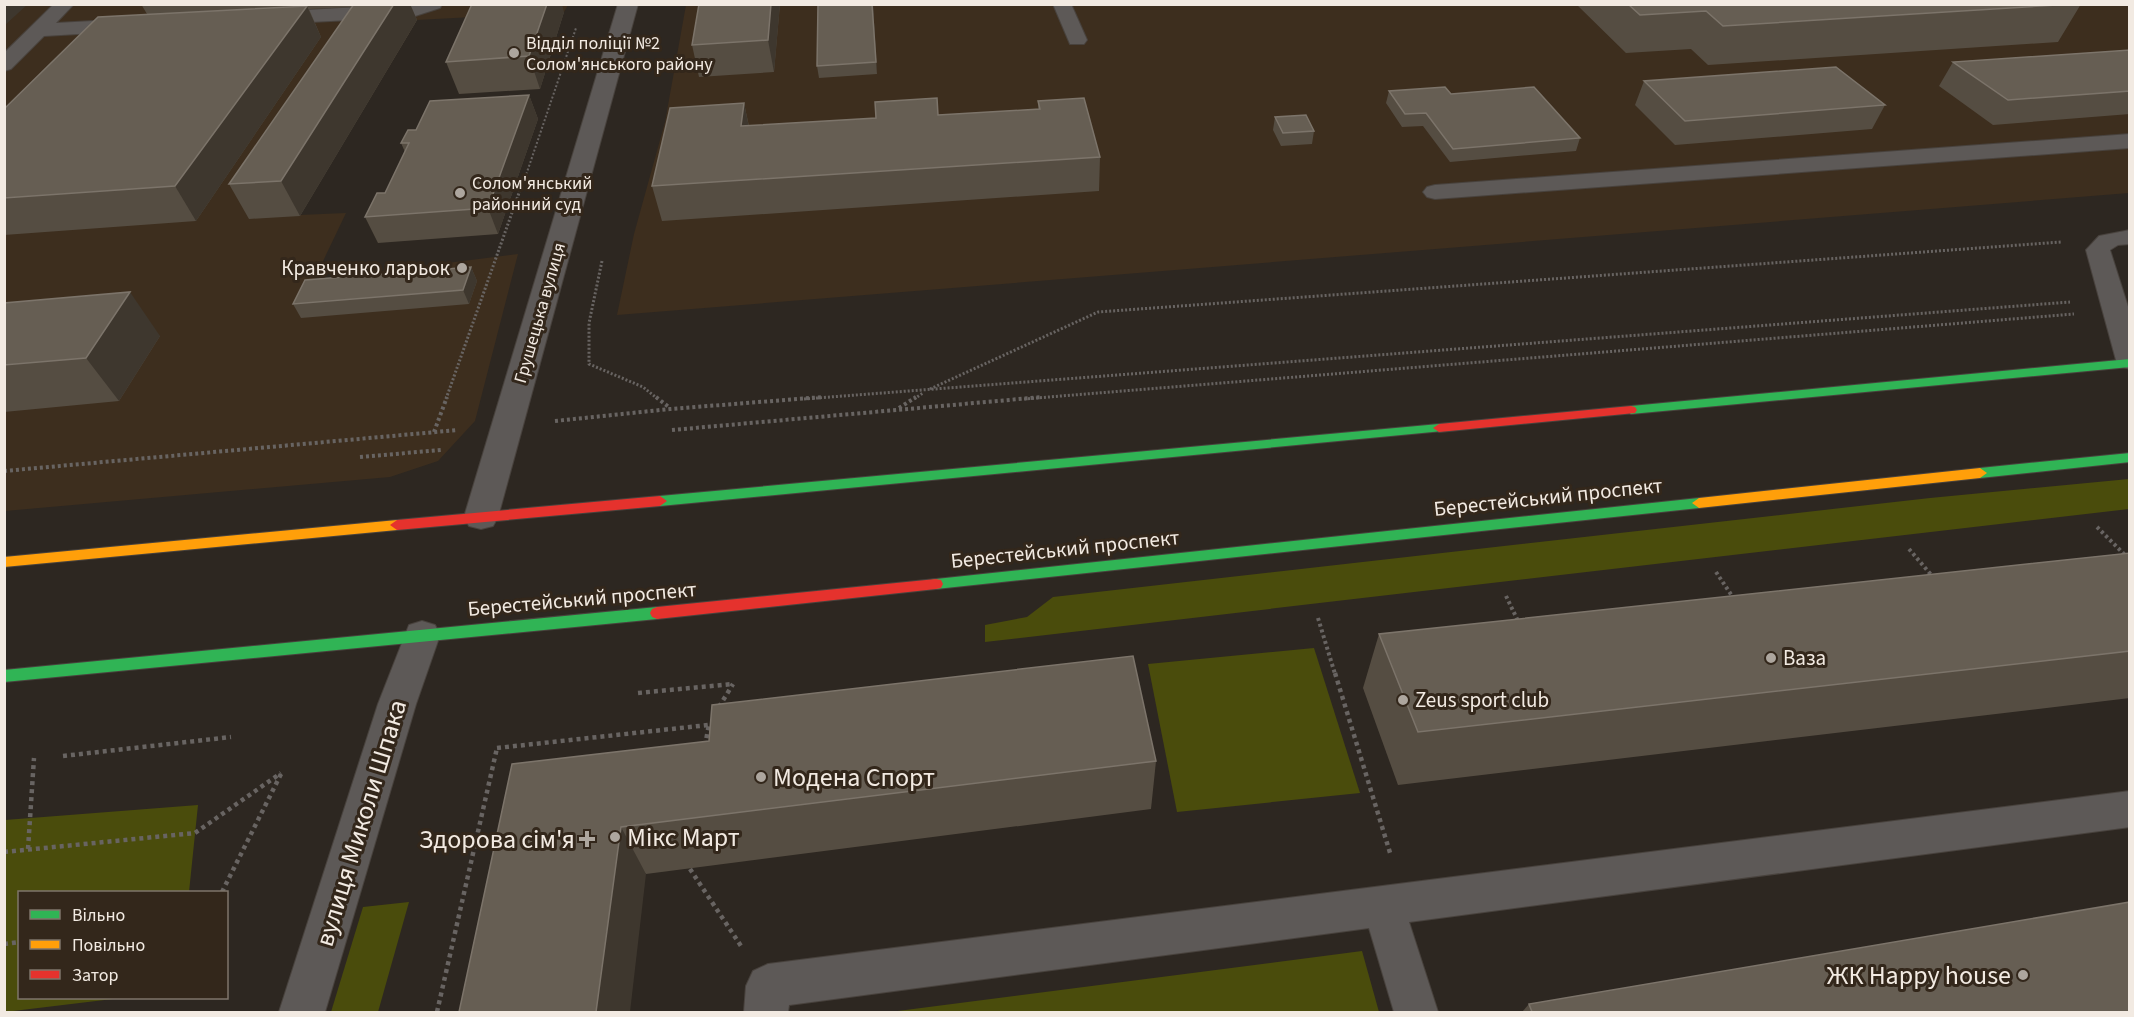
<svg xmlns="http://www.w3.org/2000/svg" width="2134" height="1017" viewBox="0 0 2134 1017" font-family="'Source Sans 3',sans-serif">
<rect width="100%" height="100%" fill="#2d2721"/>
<g fill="#3d2e1e">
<polygon points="5,5 568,5 564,12 417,20 300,215 346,213 314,280 518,254 475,421 438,461 390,477 5,511"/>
<polygon points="686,5 2129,5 2129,193 617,315 634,234 665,122"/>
</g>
<g fill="#4a4c0c">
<polygon points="2129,479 2129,509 985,642 985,625 1027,617 1053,597 1930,498"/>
<polygon points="1314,648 1360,793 1177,812 1148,664"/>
<polygon points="198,805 189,892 20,892 20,998 121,998 5,1012 5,820"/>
<polygon points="409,902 378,1012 331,1012 363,907"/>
<polygon points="1362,951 1379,1012 890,1012"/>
</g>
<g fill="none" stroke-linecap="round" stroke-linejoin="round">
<defs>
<g id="lane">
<polygon points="54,4 74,4 56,23 130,19 137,21 140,25 137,29 130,31 44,36 11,69 4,71 4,53"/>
<polygon points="413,4 442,4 440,8 412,17 270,24 263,22 261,18 263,14 270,12"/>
<polygon points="1053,4 1071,4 1087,40 1084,44 1070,44"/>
<polygon points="2130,134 2130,148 1435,199 1427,197 1423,192 1427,187 1435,185"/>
<polygon points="2130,230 2130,244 2118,245 2110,250 2130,313 2130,369 2120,366 2116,360 2086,250 2099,236"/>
<polygon points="2130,791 2130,827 1409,922 1438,1012 1394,1012 1369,928 789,1005 788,1012 744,1012 746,986 753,971 768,964"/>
</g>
<g id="street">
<polygon points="618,4 638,4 498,517 493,526 481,529 469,526 464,517"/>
<polygon points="422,621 435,625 440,635 416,704 325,1012 279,1012 378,704 409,625"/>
</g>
<g id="fast">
<polygon points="2130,359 2130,367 1631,414 1625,410 1631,406"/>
<polygon points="1439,424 1443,425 1445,428 1443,431 660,506 653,501 660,496"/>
<polygon points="2130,453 2130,462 1980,478 1973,473 1980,468"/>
<polygon points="1699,498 1706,503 1699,508 936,589 931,588 929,584 931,580 936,579"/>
<polygon points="657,607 662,609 664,613 662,617 657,619 4,682 4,670"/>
</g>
<g id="slow">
<polygon points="1980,468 1987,473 1980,478 1699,508 1692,503 1699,498"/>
<polygon points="397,520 404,525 397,530 4,567 4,557"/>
</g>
<g id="jam">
<polygon points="1631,406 1635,407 1637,410 1635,413 1439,432 1433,428 1439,424"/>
<polygon points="660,496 667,501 660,506 397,530 390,525 397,520"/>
<polygon points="936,579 941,580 943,584 941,588 936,589 657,619 652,617 650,613 652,609 657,607"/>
</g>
</defs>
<use href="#lane" stroke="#48423d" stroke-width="2"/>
<use href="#street" stroke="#48423d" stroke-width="2"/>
<use href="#fast" stroke="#48423d" stroke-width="2"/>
<use href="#slow" stroke="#48423d" stroke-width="2"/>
<use href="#jam" stroke="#48423d" stroke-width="2"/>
<polyline stroke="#686462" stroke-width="2" stroke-dasharray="2 2" stroke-linecap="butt" points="525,178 576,28"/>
<g stroke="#686462" stroke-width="3" stroke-dasharray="2 2" stroke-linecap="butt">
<polyline points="602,261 589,323 589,364 643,387 658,399"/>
<polyline points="930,389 1098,312 2061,242"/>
<polyline points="446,399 525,176"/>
<polyline points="804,399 2070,302"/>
<polyline points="914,399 923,393"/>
<polyline points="1024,399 2074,314"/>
</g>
<g stroke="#686462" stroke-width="4" stroke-dasharray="3 3" stroke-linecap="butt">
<polyline points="656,397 670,408"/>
<polyline points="899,408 916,397"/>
<polyline points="555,421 670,409 823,397"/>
<polyline points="672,430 1042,397"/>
<polyline points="434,432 447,397"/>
<polyline points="360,457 441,450"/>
<polyline points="4,471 458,430"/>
<polyline points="2097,527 2130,560"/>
<polyline points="1909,549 1933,577"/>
<polyline points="1716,572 1734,599"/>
<polyline points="1506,596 1518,621"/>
<polyline points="1318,618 1335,674"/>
</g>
<g stroke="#686462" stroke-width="4.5" stroke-dasharray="4 4" stroke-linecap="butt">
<polyline points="1335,673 1391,856"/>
<polyline points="638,693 733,684"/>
<polyline points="719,707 733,684"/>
<polyline points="705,746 709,724"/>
<polyline points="497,748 708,725"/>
<polyline points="63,756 231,737"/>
<polyline points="28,849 34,758"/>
<polyline points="4,852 195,833 281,773"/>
<polyline points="690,869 741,946"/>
<polyline points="222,892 281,774"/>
<polyline points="4,944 20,942"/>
<polyline points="437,1012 497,748"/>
</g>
<use href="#lane" fill="#5d5957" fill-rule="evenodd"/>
<use href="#street" fill="#5d5957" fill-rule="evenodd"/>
<use href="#fast" fill="#30b455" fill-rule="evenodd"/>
<use href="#slow" fill="#ff9f0a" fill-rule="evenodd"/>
<use href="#jam" fill="#e5322d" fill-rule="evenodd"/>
</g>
<g fill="#554d42">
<polygon points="141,4 410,4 417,20 300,216 249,219 229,184 352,7 309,9 321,37 196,221 4,235 4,109 147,14"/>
<polygon points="780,4 774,72 699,77 692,45"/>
<polygon points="818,4 873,4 877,74 819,78 817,66"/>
<polygon points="1576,4 2081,4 2058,42 1708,65 1691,49 1626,53"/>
<polygon points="564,12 540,89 459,94 446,62"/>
<polygon points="2130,50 2130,114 1993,125 1939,86 1953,62"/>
<polygon points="1644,81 1885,105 1872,129 1675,145 1635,105"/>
<polygon points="1389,91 1451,94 1580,138 1576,151 1450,162 1423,126 1402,127 1386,103"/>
<polygon points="529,95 538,119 498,234 378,243 365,217 385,193 405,152 401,143 416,130"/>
<polygon points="1038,101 1100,157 1099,191 662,221 652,186 744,103 749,126 1038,109"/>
<polygon points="1275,117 1314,131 1312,144 1281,146 1273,130"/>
<polygon points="471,267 477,281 469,304 301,318 293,304"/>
<polygon points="4,303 160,336 119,401 4,412"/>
<polygon points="2130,553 2130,698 1398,785 1363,688 1379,634"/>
<polygon points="1156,761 1151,809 646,874 512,764"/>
<polygon points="1529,1004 2130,1012 1522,1012"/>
</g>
<g fill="#3e372e">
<polygon points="4,4 28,4 4,26"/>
<polygon points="394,4 410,4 417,20 300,216 281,181"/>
<polygon points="547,4 562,4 564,12 540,89 529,56"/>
<polygon points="771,4 780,4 774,72 768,40"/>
<polygon points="872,4 873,4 877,74 876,62"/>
<polygon points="307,6 321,37 196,221 175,186"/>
<polygon points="529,95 538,119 498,234 488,208"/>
<polygon points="744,103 751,137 741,126"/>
<polygon points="471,267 477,281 469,304 463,290"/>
<polygon points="130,292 160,336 119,401 86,358"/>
<polygon points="621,827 646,874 630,1012 596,1012"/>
</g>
<g fill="#665e53" stroke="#7c746a" stroke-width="1.5">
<polygon points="354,4 394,4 281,181 229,184"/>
<polygon points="472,4 547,4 529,56 446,62"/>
<polygon points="699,4 771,4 768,40 692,45"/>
<polygon points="818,4 872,4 876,62 817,66"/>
<polygon points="1628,4 2073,4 1723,26 1706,11 1640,15"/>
<polygon points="307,6 175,186 4,198 4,109 98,17"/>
<polygon points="2130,50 2130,91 2008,100 1953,62"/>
<polygon points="1836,67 1885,105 1685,121 1644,81"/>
<polygon points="1445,87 1451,94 1534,87 1580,138 1453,149 1426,113 1405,114 1389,91"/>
<polygon points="529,95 488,208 365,217 377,193 385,193 409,143 401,143 408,130 416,130 430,101"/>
<polygon points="937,98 938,115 1040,109 1038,101 1084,98 1100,157 652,186 670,108 744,103 741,126 876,118 875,102"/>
<polygon points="1306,115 1314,131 1283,133 1275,117"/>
<polygon points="471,267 463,290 293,304 305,280"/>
<polygon points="130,292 86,358 4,365 4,303"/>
<polygon points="2130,553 2130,651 1418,732 1379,634"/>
<polygon points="1133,656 1156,761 621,827 596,1012 459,1012 512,764 709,741 712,705"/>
<polygon points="2130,902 2130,1012 1532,1012 1529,1004"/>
</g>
<g fill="#ada69e" stroke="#33271b" stroke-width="2">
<circle cx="514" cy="53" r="6"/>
<circle cx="460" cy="193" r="6"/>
<circle cx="462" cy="268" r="6"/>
<circle cx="1771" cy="658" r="6"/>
<circle cx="1403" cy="700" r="6"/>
<circle cx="761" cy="777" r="6"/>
<circle cx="615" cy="837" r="6"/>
<path d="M584 830h6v6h6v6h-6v6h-6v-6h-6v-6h6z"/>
<circle cx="2023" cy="975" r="6"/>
</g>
<g text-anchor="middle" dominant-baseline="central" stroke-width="6" stroke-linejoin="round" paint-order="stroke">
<g font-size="18" fill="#f2eae2" stroke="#33271b" text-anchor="start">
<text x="526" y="43">Відділ поліції №2<tspan x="526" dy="21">Солом'янського району</tspan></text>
<text x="472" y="183">Солом'янський<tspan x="472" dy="21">районний суд</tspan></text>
</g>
<g font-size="18" fill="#f2eae2" stroke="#33271b">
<text transform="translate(540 313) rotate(-74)">Грушецька вулиця</text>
</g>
<g font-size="21" fill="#f2eae2" stroke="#33271b" text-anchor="start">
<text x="450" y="268" text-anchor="end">Кравченко ларьок</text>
<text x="1783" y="658">Ваза</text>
<text x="1415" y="700">Zeus sport club</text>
</g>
<g font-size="21" fill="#f2eae2" stroke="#33271b">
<text transform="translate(1548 497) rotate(-6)">Берестейський проспект</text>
<text transform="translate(1065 549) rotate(-6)">Берестейський проспект</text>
<text transform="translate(582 599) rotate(-5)">Берестейський проспект</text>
</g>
<g font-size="26" fill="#f2eae2" stroke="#33271b" text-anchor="start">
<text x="773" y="777">Модена Спорт</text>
<text x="627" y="837">Мікс Март</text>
<text x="575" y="839" text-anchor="end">Здорова сім'я</text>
<text x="2011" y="975" text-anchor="end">ЖК Happy house</text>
</g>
<g font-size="26" fill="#f2eae2" stroke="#33271b">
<text transform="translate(361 823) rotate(-73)">вулиця Миколи Шпака</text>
</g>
</g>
<rect width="2134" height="1017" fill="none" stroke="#f2eae2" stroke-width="12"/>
<rect x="18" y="891" width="210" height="108" fill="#33271b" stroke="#7f756b" stroke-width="1.5"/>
<rect x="30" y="910" width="30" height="9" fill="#30b455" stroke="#7f756b" stroke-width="1.5"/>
<text x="72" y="921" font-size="18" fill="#f2eae2">Вільно</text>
<rect x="30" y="940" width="30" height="9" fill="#ff9f0a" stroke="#7f756b" stroke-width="1.5"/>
<text x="72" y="951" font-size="18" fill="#f2eae2">Повільно</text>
<rect x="30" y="970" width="30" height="9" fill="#e5322d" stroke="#7f756b" stroke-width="1.5"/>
<text x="72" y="981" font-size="18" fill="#f2eae2">Затор</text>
</svg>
